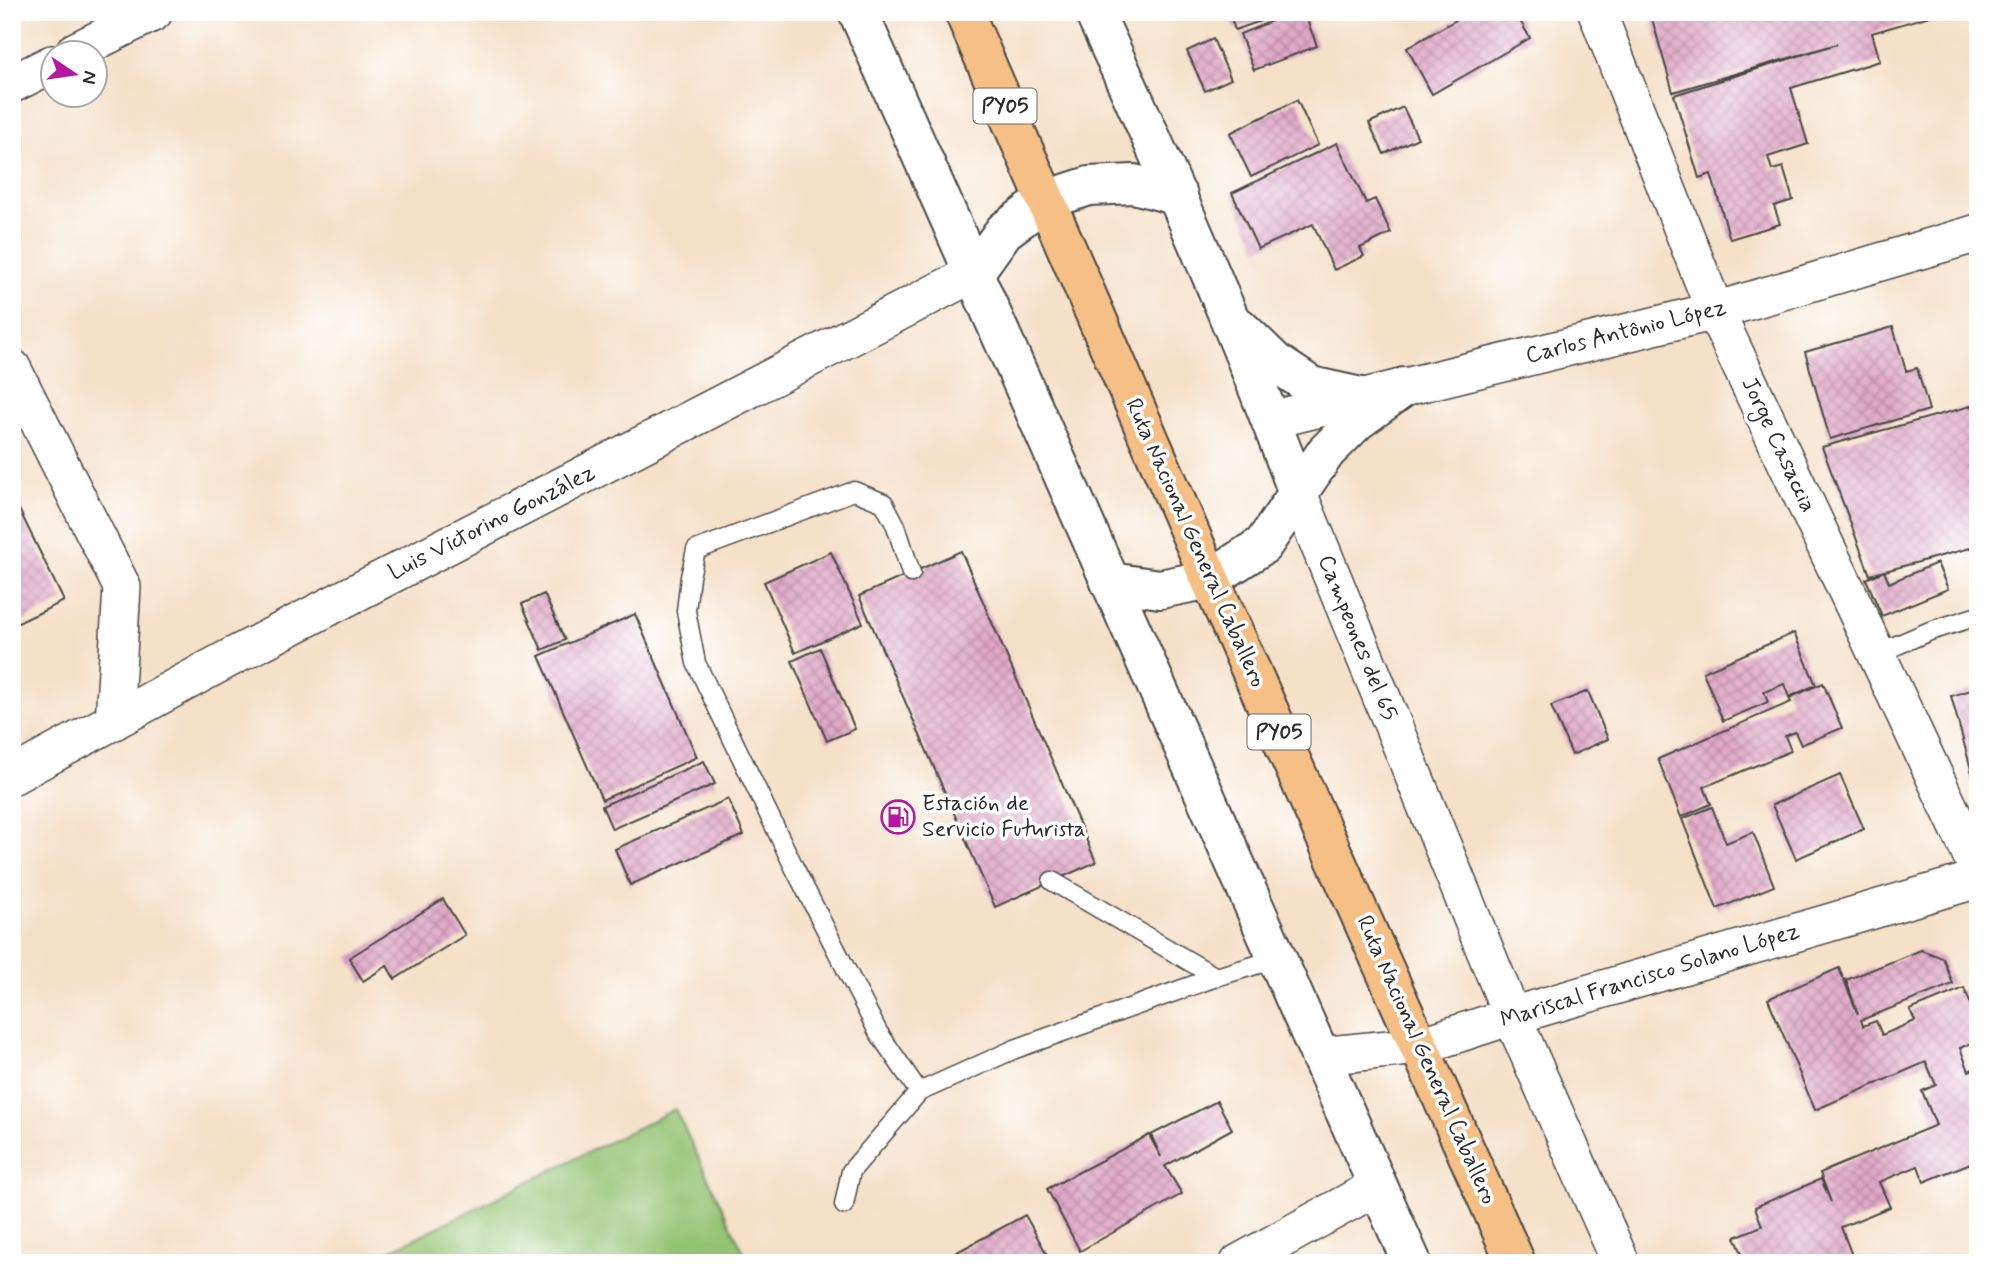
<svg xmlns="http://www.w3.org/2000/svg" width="1990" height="1275" viewBox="0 0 1990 1275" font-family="Mynerve,sans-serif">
<defs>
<pattern id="building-cross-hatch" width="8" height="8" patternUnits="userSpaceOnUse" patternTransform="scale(1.75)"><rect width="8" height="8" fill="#e1a9c9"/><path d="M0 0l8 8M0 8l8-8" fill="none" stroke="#b78aa3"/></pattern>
</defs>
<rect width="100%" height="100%" fill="#fff"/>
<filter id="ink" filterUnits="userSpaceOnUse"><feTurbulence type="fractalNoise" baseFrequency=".0143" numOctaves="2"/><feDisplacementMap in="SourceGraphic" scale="14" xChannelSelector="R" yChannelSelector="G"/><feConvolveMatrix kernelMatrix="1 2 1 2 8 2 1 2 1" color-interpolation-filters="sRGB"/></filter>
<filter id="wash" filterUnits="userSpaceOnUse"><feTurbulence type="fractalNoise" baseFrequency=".00686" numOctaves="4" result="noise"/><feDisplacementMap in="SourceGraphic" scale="28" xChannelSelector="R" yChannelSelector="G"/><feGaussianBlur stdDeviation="1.57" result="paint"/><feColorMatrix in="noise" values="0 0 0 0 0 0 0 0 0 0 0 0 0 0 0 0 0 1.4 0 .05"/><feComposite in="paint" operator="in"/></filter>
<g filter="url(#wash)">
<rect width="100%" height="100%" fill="#f5e0c8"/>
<polygon fill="#93c271" stroke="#5f764e" stroke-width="2" points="675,1109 749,1263 368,1263 367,1262"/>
<g id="blocks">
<g fill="url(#building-cross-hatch)">
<polygon points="1229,12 1284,12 1284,13 1235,30"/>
<polygon points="1294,12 1304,12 1317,46 1254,70 1240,34"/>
<polygon points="1470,12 1515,12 1530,38 1432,94 1407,48"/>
<polygon points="1650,12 1940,12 1940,13 1872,33 1880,61 1791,88 1808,144 1768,157 1772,170 1783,167 1793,200 1774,206 1780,224 1730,239 1711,174 1699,178 1674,95 1837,44 1673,92"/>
<polygon points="1213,39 1231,79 1205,91 1187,51"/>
<polygon points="1297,100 1318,145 1251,177 1230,133"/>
<polygon points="1403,107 1418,138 1384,154 1369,123"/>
<polygon points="1337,143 1366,203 1375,199 1391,233 1360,248 1364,256 1334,270 1313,224 1258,249 1232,193"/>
<polygon points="1893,327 1906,371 1917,368 1929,410 1830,439 1805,352"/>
<polygon points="1978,404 1978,546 1870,575 1822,447"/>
<polygon points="12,495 64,601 12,626"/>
<polygon points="961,551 1096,862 995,907 859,596"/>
<polygon points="831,552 863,623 795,653 764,582"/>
<polygon points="1937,563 1948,589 1882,616 1866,579 1884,571 1889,583"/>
<polygon points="544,594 565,640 542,650 522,604"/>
<polygon points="635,614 697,757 602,800 539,656"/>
<polygon points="1794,633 1816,685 1789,697 1784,684 1764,692 1768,702 1723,721 1703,672"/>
<polygon points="820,648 855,729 827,741 792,661"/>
<polygon points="1823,683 1842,728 1801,745 1795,732 1785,736 1791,751 1704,787 1711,804 1681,817 1658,759 1791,702 1789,698"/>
<polygon points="1978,688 1978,791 1977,791 1951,696"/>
<polygon points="1588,691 1608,739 1572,755 1551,706"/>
<polygon points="704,761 715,784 612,829 602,806"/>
<polygon points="1840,775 1864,829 1796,859 1772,805"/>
<polygon points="728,799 744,835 630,885 615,849"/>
<polygon points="1712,807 1726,843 1753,832 1774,886 1717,909 1682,819"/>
<polygon points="443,899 465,935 395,979 387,966 363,981 349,958"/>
<polygon points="1921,950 1943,958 1953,984 1861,1020 1863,1026 1876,1021 1882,1035 1915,1021 1910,1010 1964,988 1978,1021 1978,1040 1960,1048 1969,1071 1978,1067 1978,1160 1924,1182 1918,1166 1879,1182 1890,1207 1841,1227 1855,1263 1746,1263 1735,1237 1762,1226 1755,1207 1821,1179 1831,1202 1820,1173 1936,1125 1922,1091 1936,1085 1926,1062 1815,1110 1768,999 1839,968 1858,1014 1846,980"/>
<polygon points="1217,1101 1232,1129 1165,1166 1182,1194 1080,1251 1047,1189 1149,1135 1161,1157 1151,1135"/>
<polygon points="1025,1215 1050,1260 1046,1263 937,1263"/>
</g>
</g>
</g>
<g filter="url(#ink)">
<use href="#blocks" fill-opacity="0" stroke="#494643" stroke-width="2"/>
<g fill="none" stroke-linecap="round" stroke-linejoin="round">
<defs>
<g id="service">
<polyline points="911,573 896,526 884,503 854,491 696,550 690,577 686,611 696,663 794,867 878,1032 919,1092"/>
<polyline points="1876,654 1930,631 1978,616"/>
<polyline points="1052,881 1216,977"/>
<polyline points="844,1205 851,1171 919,1092 1015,1049 1216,977 1276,959"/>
</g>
<g id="minor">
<polyline points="1597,12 1715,311 1978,869"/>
<polyline points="74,52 154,12"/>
<polyline points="12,84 52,64"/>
<polyline points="12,368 122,587 114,721"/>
<polyline points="1271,420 1715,311 1978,233"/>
<polyline points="1298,493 1512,1016 1621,1263"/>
<polyline points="12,776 224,661 974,273"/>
<polyline points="1319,1056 1420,1046 1512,1016 1978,879"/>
<polyline points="1239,1263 1378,1186"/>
</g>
<g id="tertiary">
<polyline points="858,12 1412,1263"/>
<path d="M 1094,12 C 1167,171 1238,330 1298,493"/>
<polyline points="974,273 1004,231 1046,200 1089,186 1134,184 1178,196"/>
<polyline points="1239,327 1275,362 1311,386 1361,397"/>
<polyline points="1110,582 1160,589 1210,579 1263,545 1326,452 1357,421 1404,387"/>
</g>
<polyline id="trunk" points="964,12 1210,579 1516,1263"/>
</defs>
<use href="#service" stroke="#494643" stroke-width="21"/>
<use href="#minor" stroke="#494643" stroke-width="40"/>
<use href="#tertiary" stroke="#494643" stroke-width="42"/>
<use href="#trunk" stroke="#494643" stroke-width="42"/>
<use href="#service" stroke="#fff" stroke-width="18"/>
<use href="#minor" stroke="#fff" stroke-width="37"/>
<use href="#tertiary" stroke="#fff" stroke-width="38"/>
<use href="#trunk" stroke="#f5bf86" stroke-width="38"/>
</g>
</g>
<defs>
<symbol id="fuel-ring" viewBox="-11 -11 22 22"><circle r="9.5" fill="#fff" stroke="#b5179e" stroke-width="1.5"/><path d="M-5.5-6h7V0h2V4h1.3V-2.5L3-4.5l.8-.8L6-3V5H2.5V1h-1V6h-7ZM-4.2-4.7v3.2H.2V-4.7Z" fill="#b5179e"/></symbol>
</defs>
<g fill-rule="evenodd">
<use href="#fuel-ring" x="879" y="798" width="38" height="38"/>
</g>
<g text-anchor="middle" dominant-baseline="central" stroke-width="7" stroke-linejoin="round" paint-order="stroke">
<g fill="#fff" stroke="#6b6b6b" stroke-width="2">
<rect x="973.5" y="88.5" width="63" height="35" rx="5"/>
<rect x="1247.5" y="714.5" width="63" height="35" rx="5"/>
</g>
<g font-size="21" font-weight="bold" fill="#2b2b2b">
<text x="1005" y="106">PY05</text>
<text x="1279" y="732">PY05</text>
</g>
<g font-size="23" fill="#2b2b2b" stroke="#fff">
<text transform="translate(1626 332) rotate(-14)">Carlos Antônio López</text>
<text transform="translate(1778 445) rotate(65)">Jorge Casaccia</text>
<text transform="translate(492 523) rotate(-27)">Luis Victorino González</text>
<text transform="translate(1195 543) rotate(66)">Ruta Nacional General Caballero</text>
<text transform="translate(1357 638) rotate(68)">Campeones del 65</text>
<text transform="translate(1650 976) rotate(-17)">Mariscal Francisco Solano López</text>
<text transform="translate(1426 1060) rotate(66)">Ruta Nacional General Caballero</text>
</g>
<g font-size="23" fill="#2b2b2b" stroke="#fff" text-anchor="start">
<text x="922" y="804">Estación de<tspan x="922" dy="26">Servicio Futurista</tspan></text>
</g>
</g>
<rect width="1990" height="1275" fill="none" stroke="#fff" stroke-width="42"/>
<g transform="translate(74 74) rotate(103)"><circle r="33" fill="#ffffff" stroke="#aaaaaa" stroke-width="2"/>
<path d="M0-5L12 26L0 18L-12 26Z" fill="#b5179e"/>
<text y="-10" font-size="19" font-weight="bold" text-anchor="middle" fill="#2b2b2b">N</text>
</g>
</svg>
